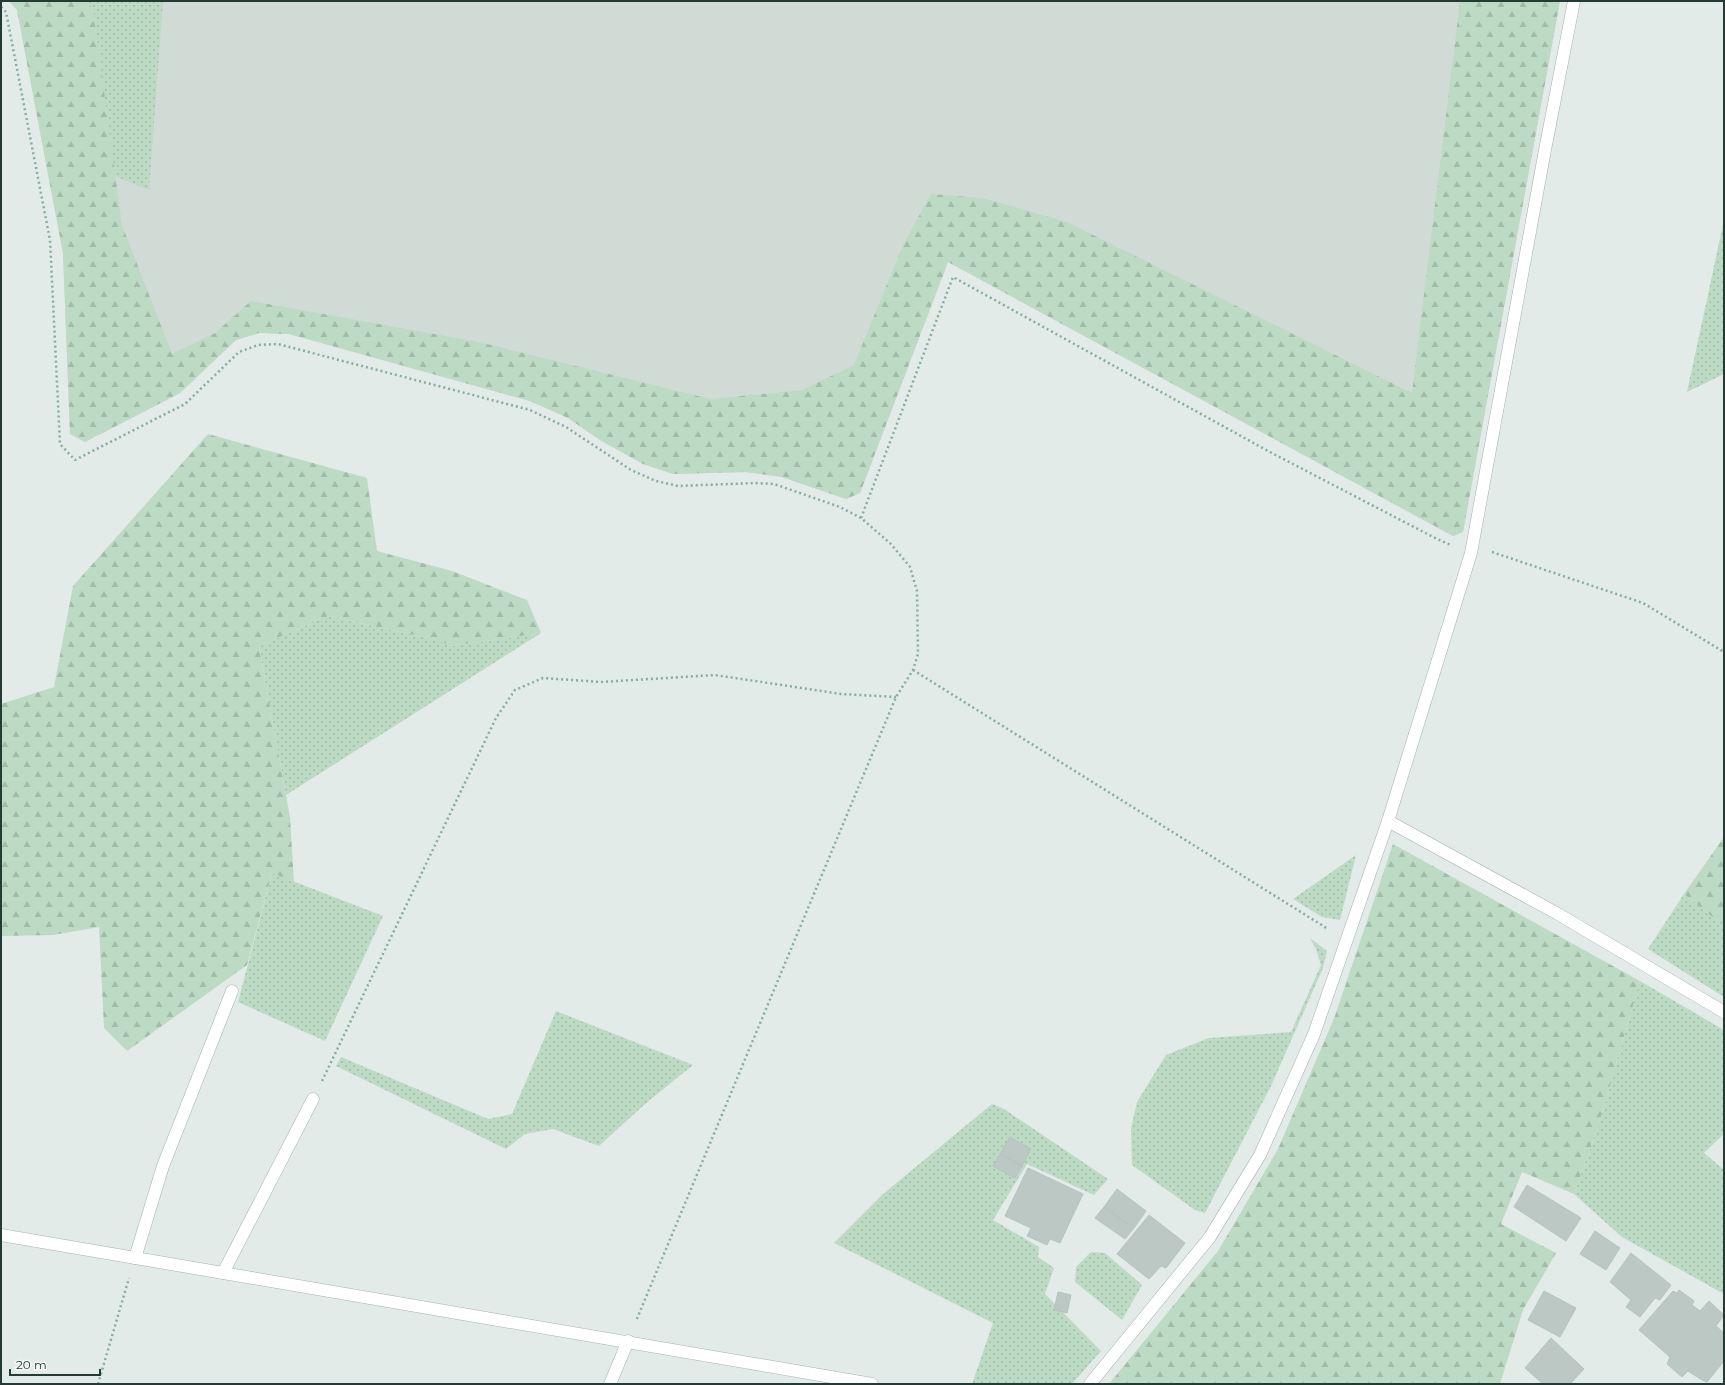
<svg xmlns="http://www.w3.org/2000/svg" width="1725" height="1385" viewBox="0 0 1725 1385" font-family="Montserrat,sans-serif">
<defs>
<pattern id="grass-dots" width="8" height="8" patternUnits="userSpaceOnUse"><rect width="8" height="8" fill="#bddac5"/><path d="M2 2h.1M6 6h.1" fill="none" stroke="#a2bcaa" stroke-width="1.8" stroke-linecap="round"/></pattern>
<pattern id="forest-firs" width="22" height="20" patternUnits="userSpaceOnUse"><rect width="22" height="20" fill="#bddac5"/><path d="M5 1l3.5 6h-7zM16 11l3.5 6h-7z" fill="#a2bcaa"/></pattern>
</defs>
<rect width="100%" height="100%" fill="#e2ebe7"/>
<polygon fill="#d0dbd6" points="9,1 1560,1 1463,532 1453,536 948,262 860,493 846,499 782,477 746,472 673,474 643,464 600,440 568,418 530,401 289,334 259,333 236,340 180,393 85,442 70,434 63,253 17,10"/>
<g fill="url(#grass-dots)">
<polygon points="87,1 163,1 149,190 115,176 93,9"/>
<polygon points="1724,220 1724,374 1687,392"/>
<polygon points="328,616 437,640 451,646 541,633 286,795 259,646"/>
<polygon points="1356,855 1340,920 1322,917 1293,899"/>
<polygon points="272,873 383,916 325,1041 238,1002"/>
<polygon points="1684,894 1721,924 1724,923 1724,997 1648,949"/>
<polygon points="1310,938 1327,951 1323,968 1271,1086 1205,1213 1195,1210 1132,1165 1131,1129 1137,1102 1166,1055 1209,1038 1291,1032 1321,965 1316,949"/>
<polygon points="1640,981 1724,1030 1724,1134 1704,1153 1724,1170 1724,1294 1622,1237 1574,1194 1599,1124"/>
<polygon points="556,1011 693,1065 645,1104 599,1146 553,1129 525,1134 506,1149 336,1066 341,1057 488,1119 512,1114"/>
<polygon points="992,1104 1004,1109 1108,1179 1094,1195 1027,1164 993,1220 1039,1247 1038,1257 1054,1268 1045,1294 1101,1351 1072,1384 972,1384 993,1323 834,1243 883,1194"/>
<polygon points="1091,1252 1105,1253 1142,1285 1122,1320 1075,1282 1076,1267"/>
</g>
<g fill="url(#forest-firs)">
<polygon points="9,1 87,1 93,9 122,225 172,354 215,333 251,301 479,342 710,399 802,390 854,365 903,245 931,194 983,198 1067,222 1412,393 1460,1 1560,1 1463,532 1453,536 948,262 860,493 846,499 782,477 746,472 673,474 643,464 600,440 568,418 530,401 289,334 259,333 236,340 180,393 85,442 70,434 63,253 17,10"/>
<polygon points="208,434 367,478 377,551 452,571 527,600 541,633 451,646 437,640 328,616 259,646 290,817 294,882 272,873 247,965 127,1051 104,1028 99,927 53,935 1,936 1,704 54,687 73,586"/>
<polygon points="1724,837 1724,923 1721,924 1684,894"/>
<polygon points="1393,844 1640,981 1599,1124 1574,1194 1522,1172 1501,1224 1556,1253 1523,1310 1500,1384 1109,1384 1218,1251 1278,1149 1335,1016"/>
</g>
<g fill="#bbc8c3" stroke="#b5c4be">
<polygon points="1010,1137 1031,1149 1022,1166 1000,1154"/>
<polygon points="1000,1154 1022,1166 1015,1178 993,1166"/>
<polygon points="1028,1168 1083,1194 1060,1243 1050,1239 1047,1245 1027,1236 1031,1228 1005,1216"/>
<polygon points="1527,1185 1581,1218 1566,1241 1514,1207"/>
<polygon points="1117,1189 1146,1211 1134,1228 1104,1207"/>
<polygon points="1104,1207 1134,1228 1125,1239 1095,1218"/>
<polygon points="1149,1215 1185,1243 1166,1268 1161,1266 1149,1279 1117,1254"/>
<polygon points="1595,1231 1620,1248 1606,1270 1580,1254"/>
<polygon points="1631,1253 1671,1285 1660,1300 1655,1298 1640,1317 1626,1307 1631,1300 1610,1282"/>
<polygon points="1679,1290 1694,1301 1692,1305 1700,1311 1709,1301 1724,1315 1716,1326 1724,1333 1724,1361 1707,1382 1702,1380 1688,1371 1682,1377 1667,1364 1670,1357 1639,1330 1673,1291 1677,1293"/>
<polygon points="1544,1291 1576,1308 1560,1337 1528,1320"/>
<polygon points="1058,1292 1071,1295 1067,1313 1054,1310"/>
<polygon points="1551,1338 1584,1369 1570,1384 1543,1384 1525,1368"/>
</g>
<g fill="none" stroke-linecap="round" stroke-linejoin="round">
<defs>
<g id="minor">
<polyline points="1388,821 1558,914 1724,1012"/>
<polyline points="1,1235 872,1384"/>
<polyline points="135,1258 163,1166 232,991"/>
<polyline points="223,1273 313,1099"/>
<polyline points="610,1384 628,1341"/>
<polyline points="1090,1384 1210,1237 1260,1155 1314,1034 1388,821 1471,553 1545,150 1574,1"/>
</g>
</defs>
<use href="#minor" stroke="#a5b2ae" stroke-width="13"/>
<g stroke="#85aca0" stroke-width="2.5" stroke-dasharray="2 3" stroke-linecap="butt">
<polyline points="1,7 6,12 50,240 60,444 75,460 185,404 239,352 258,345 278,344 530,410 566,427 631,470 656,481 678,486 755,483 774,484 840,507 861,518 891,544 910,567 917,591 918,654 913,670 896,697 636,1321"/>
<polyline points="861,518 953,277 1268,451 1437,539 1451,545"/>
<polyline points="1492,552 1643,603 1724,652"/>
<polyline points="913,670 1328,929"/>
<polyline points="322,1081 496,718 515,690 543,678 601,682 715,675 841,694 896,697"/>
<polyline points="98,1384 129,1278"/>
</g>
<use href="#minor" stroke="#fff" stroke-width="12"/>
</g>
<rect width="1725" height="1385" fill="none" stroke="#243a35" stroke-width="4"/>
<path d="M10 1369v6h90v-6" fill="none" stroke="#243a35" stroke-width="2"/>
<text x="16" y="1369" font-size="12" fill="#243a35" stroke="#f2f8f5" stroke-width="3" paint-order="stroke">20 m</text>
</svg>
